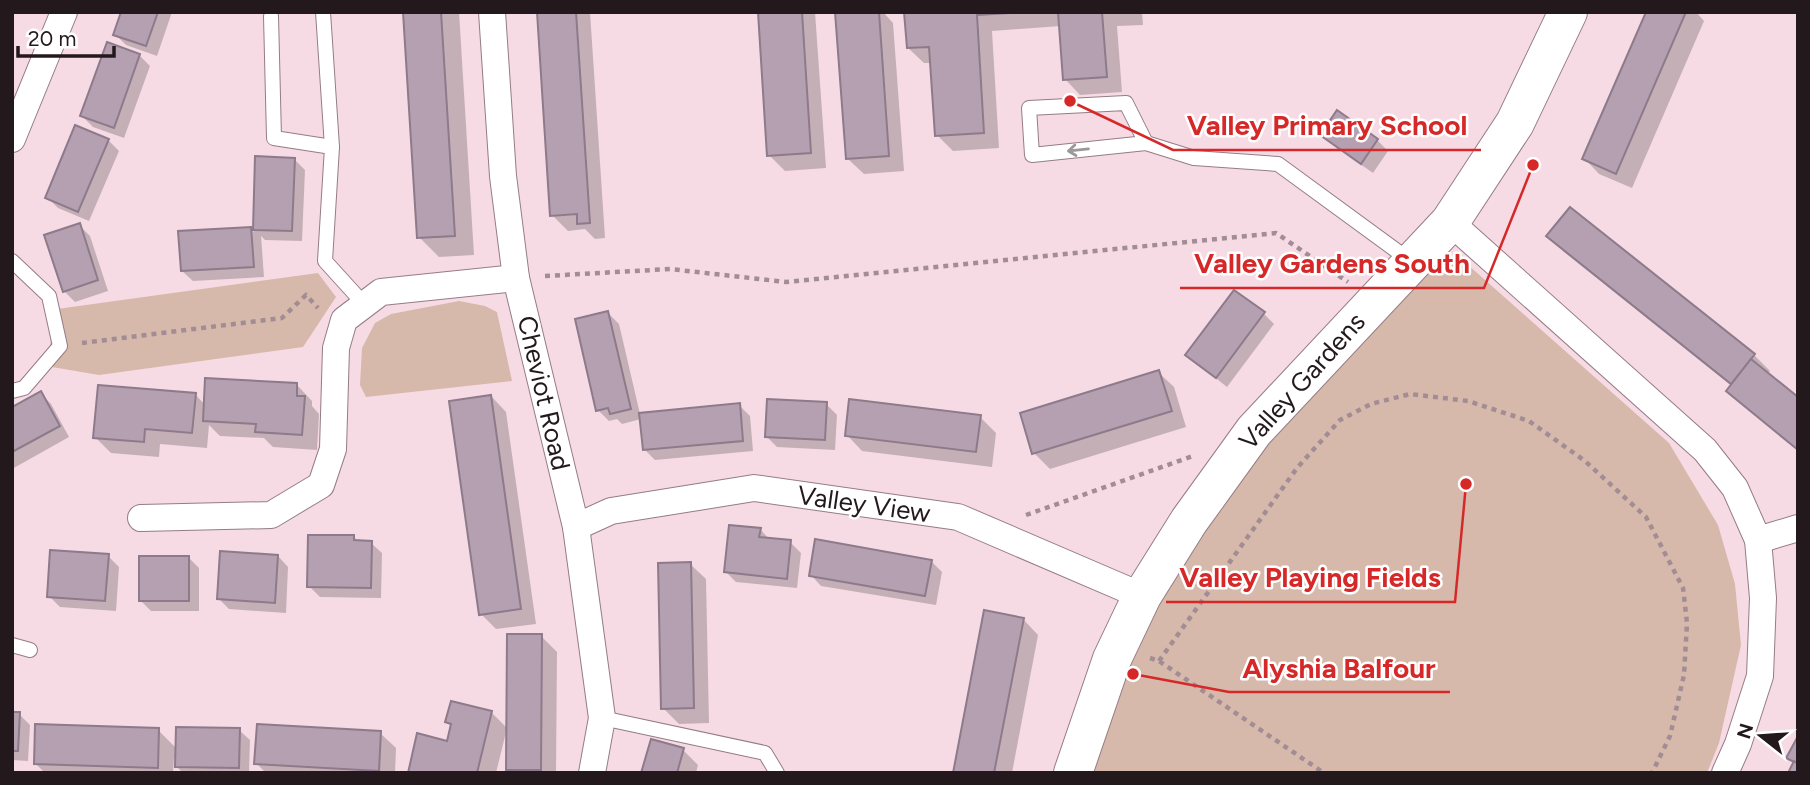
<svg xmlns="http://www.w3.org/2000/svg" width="1810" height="785" viewBox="0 0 1810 785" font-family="Figtree,sans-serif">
<rect width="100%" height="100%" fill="#f7dbe4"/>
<g fill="#d6b9aa">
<polygon points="1446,259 1467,264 1669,443 1718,525 1735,584 1741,645 1719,743 1707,773 1092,773 1136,633 1284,415 1421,267"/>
<polygon points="318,273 336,297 303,347 99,375 46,366 57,309"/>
<polygon points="459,301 485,306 497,312 512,381 366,397 360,385 362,348 375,323 391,314"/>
</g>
<g fill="#0003">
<polygon points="123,12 172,12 157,56 126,45 115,34"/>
<polygon points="405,12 459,12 474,255 439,257 419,237"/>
<polygon points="539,12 590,12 605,238 595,239 585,229 568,231 552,215"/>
<polygon points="759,12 815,12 826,168 785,171 769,155"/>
<polygon points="837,12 883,12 893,23 904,171 864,174 848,159"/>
<polygon points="906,12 1142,12 1143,25 1117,26 1122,92 1080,95 1065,79 1061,26 992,31 999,148 953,151 937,135 932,63 924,63 908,48"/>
<polygon points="1648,12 1696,12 1704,21 1632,188 1599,174 1584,158"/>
<polygon points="139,55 150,66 124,138 93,127 82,116"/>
<polygon points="1337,112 1377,140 1388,151 1373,173 1333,145 1322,134"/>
<polygon points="108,140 119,151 89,221 58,208 47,197"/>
<polygon points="257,158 294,159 305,170 302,241 265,240 261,236 264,277 193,281 182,271 251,229 254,232"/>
<polygon points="1571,209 1754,355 1770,371 1767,374 1798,400 1798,451 1744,406 1728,391 1732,386 1564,252 1549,236"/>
<polygon points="79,225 90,236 108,291 75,302 64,291"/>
<polygon points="608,313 619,324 640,414 739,405 750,416 753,451 655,460 644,449 641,419 622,424 617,419 609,421 598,410"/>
<polygon points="1264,314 1274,324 1227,387 1187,355"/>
<polygon points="1158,372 1174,387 1186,427 1050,469 1034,453"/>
<polygon points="297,385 312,401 312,406 319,414 317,450 273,447 264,438 220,436 209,425 207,448 160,444 159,457 111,453 95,437 195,394 205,405"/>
<polygon points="40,393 51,404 69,437 12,469 12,409"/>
<polygon points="491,396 506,412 536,624 496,629 481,614"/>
<polygon points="826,404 837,415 835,450 777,447 766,436"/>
<polygon points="980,417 996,433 992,467 862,451 847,435"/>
<polygon points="760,529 770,540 790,542 801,553 797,588 736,582 725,571"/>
<polygon points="354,537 359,542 371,543 382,553 381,598 320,597 309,586"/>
<polygon points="108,556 119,567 116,611 60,607 49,596"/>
<polygon points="278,556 288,567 286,613 229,609 218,598"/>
<polygon points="188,557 199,568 199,611 151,611 140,600"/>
<polygon points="931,561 942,572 936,605 821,586 811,575"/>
<polygon points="690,564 706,579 709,723 679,724 663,708"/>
<polygon points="1023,619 1038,635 1012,773 955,773"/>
<polygon points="541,636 557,652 556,773 512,773 508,769"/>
<polygon points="491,712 507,728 496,773 409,773 448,743 452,727 447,722"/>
<polygon points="12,714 19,714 30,725 28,761 12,760"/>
<polygon points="158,730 177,749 239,730 250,740 249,773 183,773 177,767 177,758 174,758 173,773 45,773 36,764"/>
<polygon points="380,733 396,748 395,773 266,773 256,763"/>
<polygon points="683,750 698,765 696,773 643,773"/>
</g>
<g fill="#b4a0b1" stroke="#8d7a8b" stroke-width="2">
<polygon points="121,12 158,12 146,46 113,35"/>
<polygon points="403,12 441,12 455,236 417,238"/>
<polygon points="537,12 576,12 590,223 577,224 577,214 550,216"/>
<polygon points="758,12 802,12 811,153 767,156"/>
<polygon points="835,12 879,12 889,156 846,159"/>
<polygon points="904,12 1024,12 977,15 984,133 935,136 929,47 907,48"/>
<polygon points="1058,12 1102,12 1107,77 1063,80"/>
<polygon points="1646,12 1686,12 1616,174 1582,159"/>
<polygon points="107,42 140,54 114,128 80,116"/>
<polygon points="1337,110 1378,139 1361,164 1320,135"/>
<polygon points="75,125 109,139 78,212 45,198"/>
<polygon points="255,156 295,158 292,231 253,230"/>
<polygon points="1570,207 1755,354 1731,384 1546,236"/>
<polygon points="80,223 98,280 63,292 44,235"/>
<polygon points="251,227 254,267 181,271 178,231"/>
<polygon points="1234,290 1265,312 1216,378 1185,355"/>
<polygon points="608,311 631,409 610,414 608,408 596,411 575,319"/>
<polygon points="1751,359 1798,397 1798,450 1726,391"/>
<polygon points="1159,370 1172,411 1032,454 1020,413"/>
<polygon points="205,378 297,383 297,396 305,396 302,435 255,432 256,424 203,421"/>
<polygon points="98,385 196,393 192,433 145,429 144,442 93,438"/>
<polygon points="41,391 60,426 12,452 12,407"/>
<polygon points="491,395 521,609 479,615 449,401"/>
<polygon points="767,399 827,402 825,440 765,437"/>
<polygon points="849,399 981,415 976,452 845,436"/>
<polygon points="740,403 743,441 643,450 639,413"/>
<polygon points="729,525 761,528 759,537 791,540 787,579 724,572"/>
<polygon points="308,535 354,535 354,540 372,541 371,588 307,587"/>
<polygon points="815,539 932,560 925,596 809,576"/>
<polygon points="50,550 109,554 105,601 47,597"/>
<polygon points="220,551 278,555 275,603 217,599"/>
<rect x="139" y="556" width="50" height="45"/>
<polygon points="691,562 694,708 661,709 658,563"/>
<polygon points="984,610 1024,618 994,773 953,773"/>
<polygon points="507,634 542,634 541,770 506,770"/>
<polygon points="451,701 492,711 477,773 408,773 417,733 447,741 451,724 445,722"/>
<polygon points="12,712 20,712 18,751 12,751"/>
<polygon points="35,724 159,728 158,768 34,764"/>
<polygon points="257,724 381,731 379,771 254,764"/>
<polygon points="176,727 240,728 239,768 175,767"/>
<polygon points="1798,736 1798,764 1786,758"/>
<polygon points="651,739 684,748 677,773 641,773"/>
<polygon points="1794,761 1798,764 1798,773 1788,773"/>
</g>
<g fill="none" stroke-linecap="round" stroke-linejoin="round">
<defs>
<g id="lane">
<polyline points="323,12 332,147"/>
<polyline points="271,16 274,138 332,147 325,261 364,304"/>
<polyline points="1146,143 1126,103 1029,108 1032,155 1146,143 1194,158 1278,164 1412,262"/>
<polyline points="12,261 49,296 60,346 24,388 12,391"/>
<polyline points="12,645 30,650"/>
<polyline points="602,718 765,753 777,773"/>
</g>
<g id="street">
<polyline points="492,12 503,176 516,278 576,527 602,718 592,773"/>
<polyline points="12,139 64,12"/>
<polyline points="1450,222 1705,450 1735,488 1758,540 1763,598 1760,676 1738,744 1725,773"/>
<polyline points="141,518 271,515 321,485 333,449 336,348 344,320 381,292 516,278"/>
<polyline points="576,527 611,511 754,488 958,517 1142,596"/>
<polyline points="1758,540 1798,528"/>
</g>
<polyline id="secondary" points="1073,773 1112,659 1142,596 1189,521 1254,431 1450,222 1515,123 1568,12"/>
</defs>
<use href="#lane" stroke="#957c85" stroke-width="16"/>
<use href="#street" stroke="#957c85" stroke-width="28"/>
<use href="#secondary" stroke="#957c85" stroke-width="40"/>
<g stroke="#a28d94" stroke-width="4.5" stroke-dasharray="5 5" stroke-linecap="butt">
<polyline points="545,276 670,269 786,282 1276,233 1348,282"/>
<polyline points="82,343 282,318 306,295 318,308"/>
<polyline points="1026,515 1193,456"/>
<polyline points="1150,658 1159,661 1324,773"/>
<polyline points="1159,661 1297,468 1340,420 1371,404 1410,394 1468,401 1529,421 1585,461 1646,517 1683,588 1687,623 1684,675 1670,736 1652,773"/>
</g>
<use href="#lane" stroke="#fff" stroke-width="14"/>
<use href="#street" stroke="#fff" stroke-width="26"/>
<use href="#secondary" stroke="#fff" stroke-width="38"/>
</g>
<defs><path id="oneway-shaft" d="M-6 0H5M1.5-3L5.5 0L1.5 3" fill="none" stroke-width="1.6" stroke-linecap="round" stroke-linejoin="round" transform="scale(1.75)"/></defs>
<use stroke="#9c9899" href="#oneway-shaft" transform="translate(1078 150) rotate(174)"/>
<g text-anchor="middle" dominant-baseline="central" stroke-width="5" stroke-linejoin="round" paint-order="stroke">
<g font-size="26" fill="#23191c" stroke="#fff">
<text transform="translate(1302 381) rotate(-48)">Valley Gardens</text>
<text transform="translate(544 393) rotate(77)">Cheviot Road</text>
<text transform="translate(864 504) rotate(8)">Valley View</text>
</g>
</g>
<path fill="none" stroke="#d62828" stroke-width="2.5" d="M1070 101L1173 150H1481M1533 165L1484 288H1180M1466 484L1455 602H1166M1133 674L1229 692H1450"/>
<g fill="#d62828" stroke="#fff" stroke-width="2.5">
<circle cx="1070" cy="101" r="7"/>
<circle cx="1533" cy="165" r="7"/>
<circle cx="1466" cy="484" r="7"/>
<circle cx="1133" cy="674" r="7"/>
</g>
<g font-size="28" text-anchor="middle" font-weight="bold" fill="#d62828" stroke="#fff" stroke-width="5" stroke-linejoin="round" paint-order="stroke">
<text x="1327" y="135">Valley Primary School</text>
<text x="1332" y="273">Valley Gardens South</text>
<text x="1310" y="587">Valley Playing Fields</text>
<text x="1339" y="678">Alyshia Balfour</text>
</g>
<rect width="1810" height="785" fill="none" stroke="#23191c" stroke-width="28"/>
<g transform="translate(1761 736) rotate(287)" stroke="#ffffff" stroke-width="5" paint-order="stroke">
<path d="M0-5L12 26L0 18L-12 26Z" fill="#23191c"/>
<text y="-10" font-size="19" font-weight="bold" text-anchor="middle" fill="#23191c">N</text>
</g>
<path d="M18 46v10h96v-10" fill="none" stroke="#23191c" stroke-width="3.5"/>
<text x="28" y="46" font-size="21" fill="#23191c" stroke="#ffffff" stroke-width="5" paint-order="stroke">20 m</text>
</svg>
